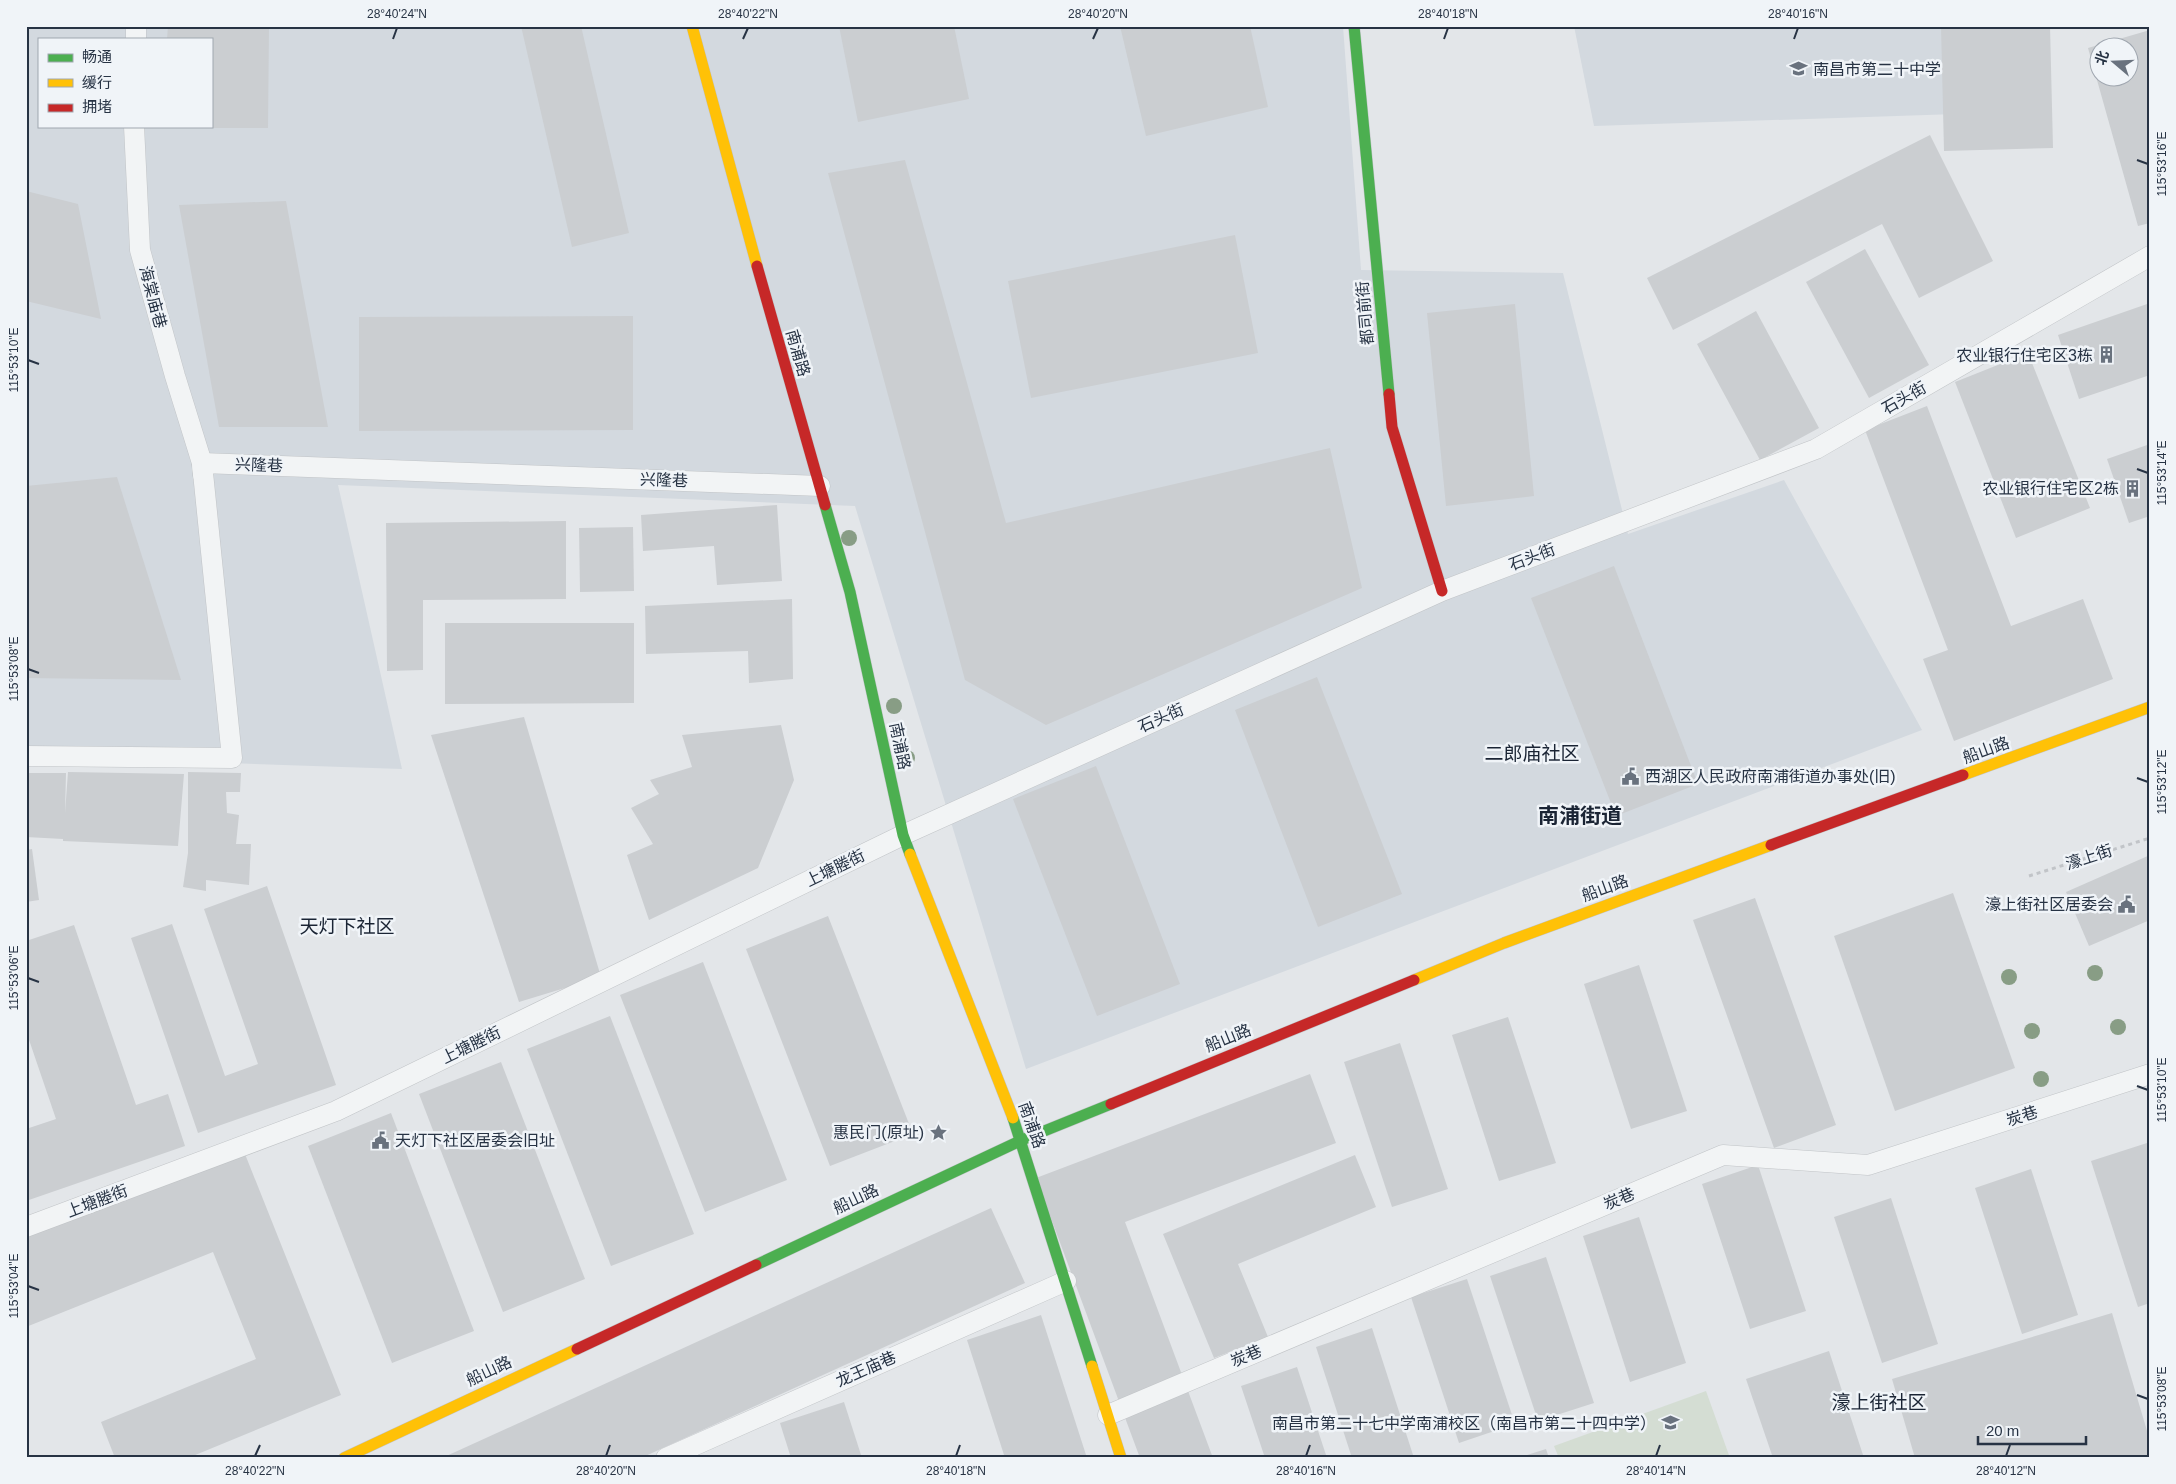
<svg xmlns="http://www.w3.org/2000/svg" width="2176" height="1484" viewBox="0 0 2176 1484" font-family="Helvetica,'Noto Sans SC',sans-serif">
<rect width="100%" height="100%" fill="#e3e6e9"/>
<g fill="#d3d9df" fill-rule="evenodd">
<path d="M 26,26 L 1343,26 L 1361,270 L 1563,273 L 1628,534 L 1784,480 L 1922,730 L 1026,1069 L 855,506 L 338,485 L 402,769 L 26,756 ZM 39,39 L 211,39 L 211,126 L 39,126 Z"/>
<polygon points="1574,26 2014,26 2015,112 1594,126"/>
</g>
<polygon fill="#d4ddd3" points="1706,1391 1730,1458 1559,1458 1554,1446"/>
<g fill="#cbced1" fill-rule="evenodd">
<polygon points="168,26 269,26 268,128 211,128 211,39 167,39"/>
<polygon points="521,26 581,26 629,233 572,247"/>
<polygon points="839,26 954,26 969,99 858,122"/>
<polygon points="1120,26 1250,26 1268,107 1146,136"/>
<polygon points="1941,26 2050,26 2053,148 1944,151"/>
<path d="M 2150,30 L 2150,223 L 2138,226 L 2088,48 ZM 2098,48 L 2128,48 L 2128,78 L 2098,78 Z"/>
<polygon points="1930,135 1993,261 1919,298 1882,224 1673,330 1647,278"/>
<polygon points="905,160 1006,523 1330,448 1362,588 1046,725 965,680 828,173"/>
<polygon points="26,191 78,204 101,319 26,301"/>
<polygon points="286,201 328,427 219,427 179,205"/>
<polygon points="1235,235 1258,353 1031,398 1008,281"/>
<polygon points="1865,249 1929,365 1869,398 1806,282"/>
<polygon points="2150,303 2150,375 2079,399 2058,335"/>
<polygon points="1515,304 1534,496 1446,506 1427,313"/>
<polygon points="1756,311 1819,428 1760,460 1697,344"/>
<polygon points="633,316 633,430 359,431 359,317"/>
<polygon points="2028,353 2090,508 2016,538 1955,382"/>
<polygon points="1927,406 2011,626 2083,599 2113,679 1954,741 1923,659 1948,650 1865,430"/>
<polygon points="2150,444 2150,516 2129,523 2107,459"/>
<polygon points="117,477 181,680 26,678 26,486"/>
<polygon points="777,505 782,581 717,585 714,546 643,551 641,515"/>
<polygon points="566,521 566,599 423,600 423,670 387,671 386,523"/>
<polygon points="633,527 634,591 580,592 579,528"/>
<polygon points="1614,566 1698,784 1616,816 1531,598"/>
<polygon points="792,599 793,679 749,683 748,651 646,654 645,606"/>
<polygon points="445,623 634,623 634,703 445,704"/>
<polygon points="1317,677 1402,894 1318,927 1235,710"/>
<polygon points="524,717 601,977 519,1002 431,735"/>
<polygon points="781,725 794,780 758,868 649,920 627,855 653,844 631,808 659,794 650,780 692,767 682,735"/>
<polygon points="1096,766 1180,984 1097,1016 1013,799"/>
<polygon points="68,772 184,774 178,846 63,841 63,839 26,837 26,773 66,773 65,813"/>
<polygon points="188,772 241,773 240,792 226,792 227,813 239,815 236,844 251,844 249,885 206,880 206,891 183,887 188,853"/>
<polygon points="32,849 39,900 26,902 26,850"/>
<polygon points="2150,855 2150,920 2089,946 2066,892"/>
<polygon points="267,886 336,1085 198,1133 131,938 172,924 225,1076 258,1064 204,909"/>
<polygon points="1953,893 2015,1068 1895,1111 1834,936"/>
<polygon points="1755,898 1836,1125 1774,1148 1693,920"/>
<polygon points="828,916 913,1134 830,1166 746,949"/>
<polygon points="74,925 136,1105 168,1094 185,1146 26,1201 26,1129 56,1119 26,1031 26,941"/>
<polygon points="703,962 787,1180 705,1212 620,995"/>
<polygon points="1639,965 1687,1111 1631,1129 1584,984"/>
<polygon points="610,1016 694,1234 611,1266 527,1049"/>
<polygon points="1508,1017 1556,1163 1499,1181 1452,1035"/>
<polygon points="1400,1043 1448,1189 1392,1207 1344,1062"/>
<polygon points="501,1062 585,1279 503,1312 419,1094"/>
<polygon points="1310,1074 1336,1143 1125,1222 1213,1458 1140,1458 1036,1178"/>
<polygon points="391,1113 474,1331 392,1363 308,1146"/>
<polygon points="2147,1143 2150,1151 2150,1303 2138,1307 2091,1161"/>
<polygon points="243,1149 341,1395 188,1458 115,1458 101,1422 256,1359 213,1252 26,1327 26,1237"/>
<polygon points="1355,1155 1376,1207 1238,1264 1268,1337 1214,1358 1163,1234"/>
<polygon points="1758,1165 1806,1311 1750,1329 1702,1184"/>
<polygon points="2031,1169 2078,1315 2022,1334 1975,1188"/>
<polygon points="1891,1198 1938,1344 1882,1363 1834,1217"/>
<polygon points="991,1208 1025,1283 641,1458 442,1458"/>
<polygon points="1639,1217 1686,1363 1630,1382 1583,1236"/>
<polygon points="1546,1257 1594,1403 1538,1421 1490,1276"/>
<polygon points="1467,1279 1515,1424 1459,1443 1411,1297"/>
<polygon points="2112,1313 2150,1441 2150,1458 1915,1458 1892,1379"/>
<polygon points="1041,1315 1087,1458 1005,1458 967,1340"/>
<polygon points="1372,1328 1414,1458 1352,1458 1316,1347"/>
<polygon points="1829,1351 1864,1458 1773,1458 1746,1379"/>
<polygon points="1297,1367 1327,1458 1265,1458 1241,1386"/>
<polygon points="844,1402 862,1458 791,1458 780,1423"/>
<polygon points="1546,1449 1549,1458 1521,1458 1521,1457"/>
</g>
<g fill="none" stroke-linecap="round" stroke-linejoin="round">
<defs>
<g id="lane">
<polyline points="136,39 136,26"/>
<polyline points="134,126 140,250 175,376 202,463 203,475"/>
<polyline points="26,756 232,758 202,463 820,486"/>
<polyline points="26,1227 336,1111 903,835 1442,591 1816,449 2150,256"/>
<polyline points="1108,1415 1723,1155 1868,1165 2150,1074"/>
<polyline points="666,1458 1066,1281"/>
</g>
<g id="fast">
<polyline points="1354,26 1389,394"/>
<polyline points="825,505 850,592 903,835 910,854"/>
<polyline points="1013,1118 1092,1366"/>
<polyline points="756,1265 1022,1140 1111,1104"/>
</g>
<g id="slow">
<polyline points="692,26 757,266"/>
<polyline points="1963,775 2150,707"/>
<polyline points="910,854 1013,1118"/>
<polyline points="1414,980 1504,943 1771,845"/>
<polyline points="1092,1366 1121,1458"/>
<polyline points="344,1458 577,1349"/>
</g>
<g id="jam">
<polyline points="757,266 825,505"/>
<polyline points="1389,394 1392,427 1442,591"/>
<polyline points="1771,845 1963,775"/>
<polyline points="1111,1104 1414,980"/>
<polyline points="577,1349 756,1265"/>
</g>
</defs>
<use href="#lane" stroke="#c1c4c7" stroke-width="21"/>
<use href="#fast" stroke="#c1c4c7" stroke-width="12"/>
<use href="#slow" stroke="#c1c4c7" stroke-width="12"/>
<use href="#jam" stroke="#c1c4c7" stroke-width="12"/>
<polyline stroke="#c1c4c8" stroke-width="3" stroke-dasharray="4 4" stroke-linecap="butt" points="2029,876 2150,838"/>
<use href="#lane" stroke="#f2f4f5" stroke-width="20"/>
<use href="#fast" stroke="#4caf50" stroke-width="11"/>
<use href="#slow" stroke="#ffc107" stroke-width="11"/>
<use href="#jam" stroke="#c62828" stroke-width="11"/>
</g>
<g fill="#889d85">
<circle cx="849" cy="538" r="8"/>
<circle cx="894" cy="706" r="8"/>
<circle cx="907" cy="758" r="8"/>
<circle cx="2095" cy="973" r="8"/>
<circle cx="2009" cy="977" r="8"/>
<circle cx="2118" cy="1027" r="8"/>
<circle cx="2032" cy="1031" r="8"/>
<circle cx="2041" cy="1079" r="8"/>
</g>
<path fill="none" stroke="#273344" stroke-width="2" d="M 393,39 L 397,28M 743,39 L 748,28M 1093,39 L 1098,28M 1444,39 L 1448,28M 1794,39 L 1798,28M 2137,160 L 2148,164M 28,360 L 39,364M 2137,469 L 2148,473M 28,669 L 39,673M 2137,778 L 2148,782M 28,978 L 39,982M 2137,1086 L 2148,1090M 28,1286 L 39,1290M 2137,1395 L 2148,1399M 255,1456 L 260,1445M 606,1456 L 610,1445M 956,1456 L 960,1445M 1306,1456 L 1310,1445M 1656,1456 L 1660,1445M 2006,1456 L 2010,1445"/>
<defs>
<symbol id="school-bare" viewBox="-9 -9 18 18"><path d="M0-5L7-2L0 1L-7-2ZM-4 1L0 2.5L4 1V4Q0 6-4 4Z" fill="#69727e" stroke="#f0f4f8" stroke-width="2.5" paint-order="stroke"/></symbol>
<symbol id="building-bare" viewBox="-9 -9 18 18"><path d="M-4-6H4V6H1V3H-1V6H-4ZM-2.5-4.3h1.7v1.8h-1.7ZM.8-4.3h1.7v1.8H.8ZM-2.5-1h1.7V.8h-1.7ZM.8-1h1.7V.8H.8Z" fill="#69727e" stroke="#f0f4f8" stroke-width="2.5" paint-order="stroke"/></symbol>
<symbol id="civic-bare" viewBox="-9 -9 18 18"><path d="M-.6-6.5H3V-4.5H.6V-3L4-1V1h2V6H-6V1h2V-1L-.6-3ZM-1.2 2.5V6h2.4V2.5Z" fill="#69727e" stroke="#f0f4f8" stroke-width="2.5" paint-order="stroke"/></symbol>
<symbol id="sight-bare" viewBox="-9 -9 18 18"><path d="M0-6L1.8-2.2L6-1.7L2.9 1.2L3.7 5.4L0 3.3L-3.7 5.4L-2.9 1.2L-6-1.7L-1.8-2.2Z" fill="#69727e" stroke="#f0f4f8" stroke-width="2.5" paint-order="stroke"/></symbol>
</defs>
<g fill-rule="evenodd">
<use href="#school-bare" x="1786" y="56" width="25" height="25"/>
<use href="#building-bare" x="2094" y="342" width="25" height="25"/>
<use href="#building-bare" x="2120" y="476" width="25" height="25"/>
<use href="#civic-bare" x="1618" y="764" width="25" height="25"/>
<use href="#civic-bare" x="2114" y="892" width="25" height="25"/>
<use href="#sight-bare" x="926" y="1120" width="25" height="25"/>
<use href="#civic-bare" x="368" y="1128" width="25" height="25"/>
<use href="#school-bare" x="1658" y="1410" width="25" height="25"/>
</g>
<g text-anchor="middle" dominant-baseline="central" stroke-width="5" stroke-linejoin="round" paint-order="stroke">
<g font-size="16" fill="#273344" stroke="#f0f4f8" text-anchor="end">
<text x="1813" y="69" text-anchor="start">南昌市第二十中学</text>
<text x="2093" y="355">农业银行住宅区3栋</text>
<text x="2119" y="488">农业银行住宅区2栋</text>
<text x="1645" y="776" text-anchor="start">西湖区人民政府南浦街道办事处(旧)</text>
<text x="2113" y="904">濠上街社区居委会</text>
<text x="924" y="1132">惠民门(原址)</text>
<text x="395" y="1140" text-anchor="start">天灯下社区居委会旧址</text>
<text x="1656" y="1423">南昌市第二十七中学南浦校区（南昌市第二十四中学）</text>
</g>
<g font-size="16" fill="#273344" stroke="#f0f4f8">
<text transform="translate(153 297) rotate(75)">海棠庙巷</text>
<text transform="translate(1365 313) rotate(-95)">都司前街</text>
<text transform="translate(798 353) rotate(74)">南浦路</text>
<text transform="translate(1904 398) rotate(-30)">石头街</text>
<text transform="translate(259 465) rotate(2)">兴隆巷</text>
<text transform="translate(664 480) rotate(2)">兴隆巷</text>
<text transform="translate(1532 557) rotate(-21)">石头街</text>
<text transform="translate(1161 718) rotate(-24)">石头街</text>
<text transform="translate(900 746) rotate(78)">南浦路</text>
<text transform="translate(1986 750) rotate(-20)">船山路</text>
<text transform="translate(2089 857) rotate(-18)">濠上街</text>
<text transform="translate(835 868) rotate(-26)">上塘塍街</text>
<text transform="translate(1605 888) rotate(-20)">船山路</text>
<text transform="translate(1228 1038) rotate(-22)">船山路</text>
<text transform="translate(471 1045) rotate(-26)">上塘塍街</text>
<text transform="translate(2022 1116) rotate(-18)">炭巷</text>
<text transform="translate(1032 1125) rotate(70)">南浦路</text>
<text transform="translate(856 1199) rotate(-25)">船山路</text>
<text transform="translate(1619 1199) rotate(-23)">炭巷</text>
<text transform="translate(97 1201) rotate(-21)">上塘塍街</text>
<text transform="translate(1246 1356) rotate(-23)">炭巷</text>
<text transform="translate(866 1369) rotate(-24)">龙王庙巷</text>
<text transform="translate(489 1371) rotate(-25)">船山路</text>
</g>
<g font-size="19" fill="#1a2434" stroke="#f0f4f8">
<text x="1532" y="753">二郎庙社区</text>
<text x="347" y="926">天灯下社区</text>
<text x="1879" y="1402">濠上街社区</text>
</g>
<g font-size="21" font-weight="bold" fill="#1a2434" stroke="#f0f4f8">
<text x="1580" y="815">南浦街道</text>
</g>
</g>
<rect width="2176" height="1484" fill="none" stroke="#f0f4f8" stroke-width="55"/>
<rect x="38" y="38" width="175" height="90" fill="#f0f4f8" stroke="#a0a7b0"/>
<rect x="48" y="54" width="25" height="8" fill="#4caf50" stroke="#a0a7b0"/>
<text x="82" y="62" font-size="15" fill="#273344">畅通</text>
<rect x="48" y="79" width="25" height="8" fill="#ffc107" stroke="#a0a7b0"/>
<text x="82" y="88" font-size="15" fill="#273344">缓行</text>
<rect x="48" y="104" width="25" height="8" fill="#c62828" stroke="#a0a7b0"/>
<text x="82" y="112" font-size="15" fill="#273344">拥堵</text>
<g transform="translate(2114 62) rotate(289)"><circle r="24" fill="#f0f4f8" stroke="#a0a7b0"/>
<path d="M0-4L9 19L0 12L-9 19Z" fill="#69727e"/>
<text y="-8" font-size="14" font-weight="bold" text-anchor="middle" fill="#273344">北</text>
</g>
<path d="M1978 1436v8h108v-8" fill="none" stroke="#273344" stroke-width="2.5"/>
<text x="1986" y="1436" font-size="15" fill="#273344" stroke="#f0f4f8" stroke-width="4" paint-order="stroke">20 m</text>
<rect x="28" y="28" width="2120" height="1428" fill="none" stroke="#273344" stroke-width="2"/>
<g font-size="12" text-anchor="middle" fill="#273344">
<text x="397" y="18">28°40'24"N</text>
<text x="748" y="18">28°40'22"N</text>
<text x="1098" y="18">28°40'20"N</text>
<text x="1448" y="18">28°40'18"N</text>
<text x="1798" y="18">28°40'16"N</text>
<text transform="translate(2162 164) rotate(-90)" y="4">115°53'16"E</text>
<text transform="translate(14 360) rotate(-90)" y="4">115°53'10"E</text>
<text transform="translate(2162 473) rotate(-90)" y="4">115°53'14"E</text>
<text transform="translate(14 669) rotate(-90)" y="4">115°53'08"E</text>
<text transform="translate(2162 782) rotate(-90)" y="4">115°53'12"E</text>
<text transform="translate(14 978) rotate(-90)" y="4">115°53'06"E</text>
<text transform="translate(2162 1090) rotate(-90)" y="4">115°53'10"E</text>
<text transform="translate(14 1286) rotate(-90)" y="4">115°53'04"E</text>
<text transform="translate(2162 1399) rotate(-90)" y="4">115°53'08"E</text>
<text x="255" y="1475">28°40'22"N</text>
<text x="606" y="1475">28°40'20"N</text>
<text x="956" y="1475">28°40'18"N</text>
<text x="1306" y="1475">28°40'16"N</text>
<text x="1656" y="1475">28°40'14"N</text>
<text x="2006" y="1475">28°40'12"N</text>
</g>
</svg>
